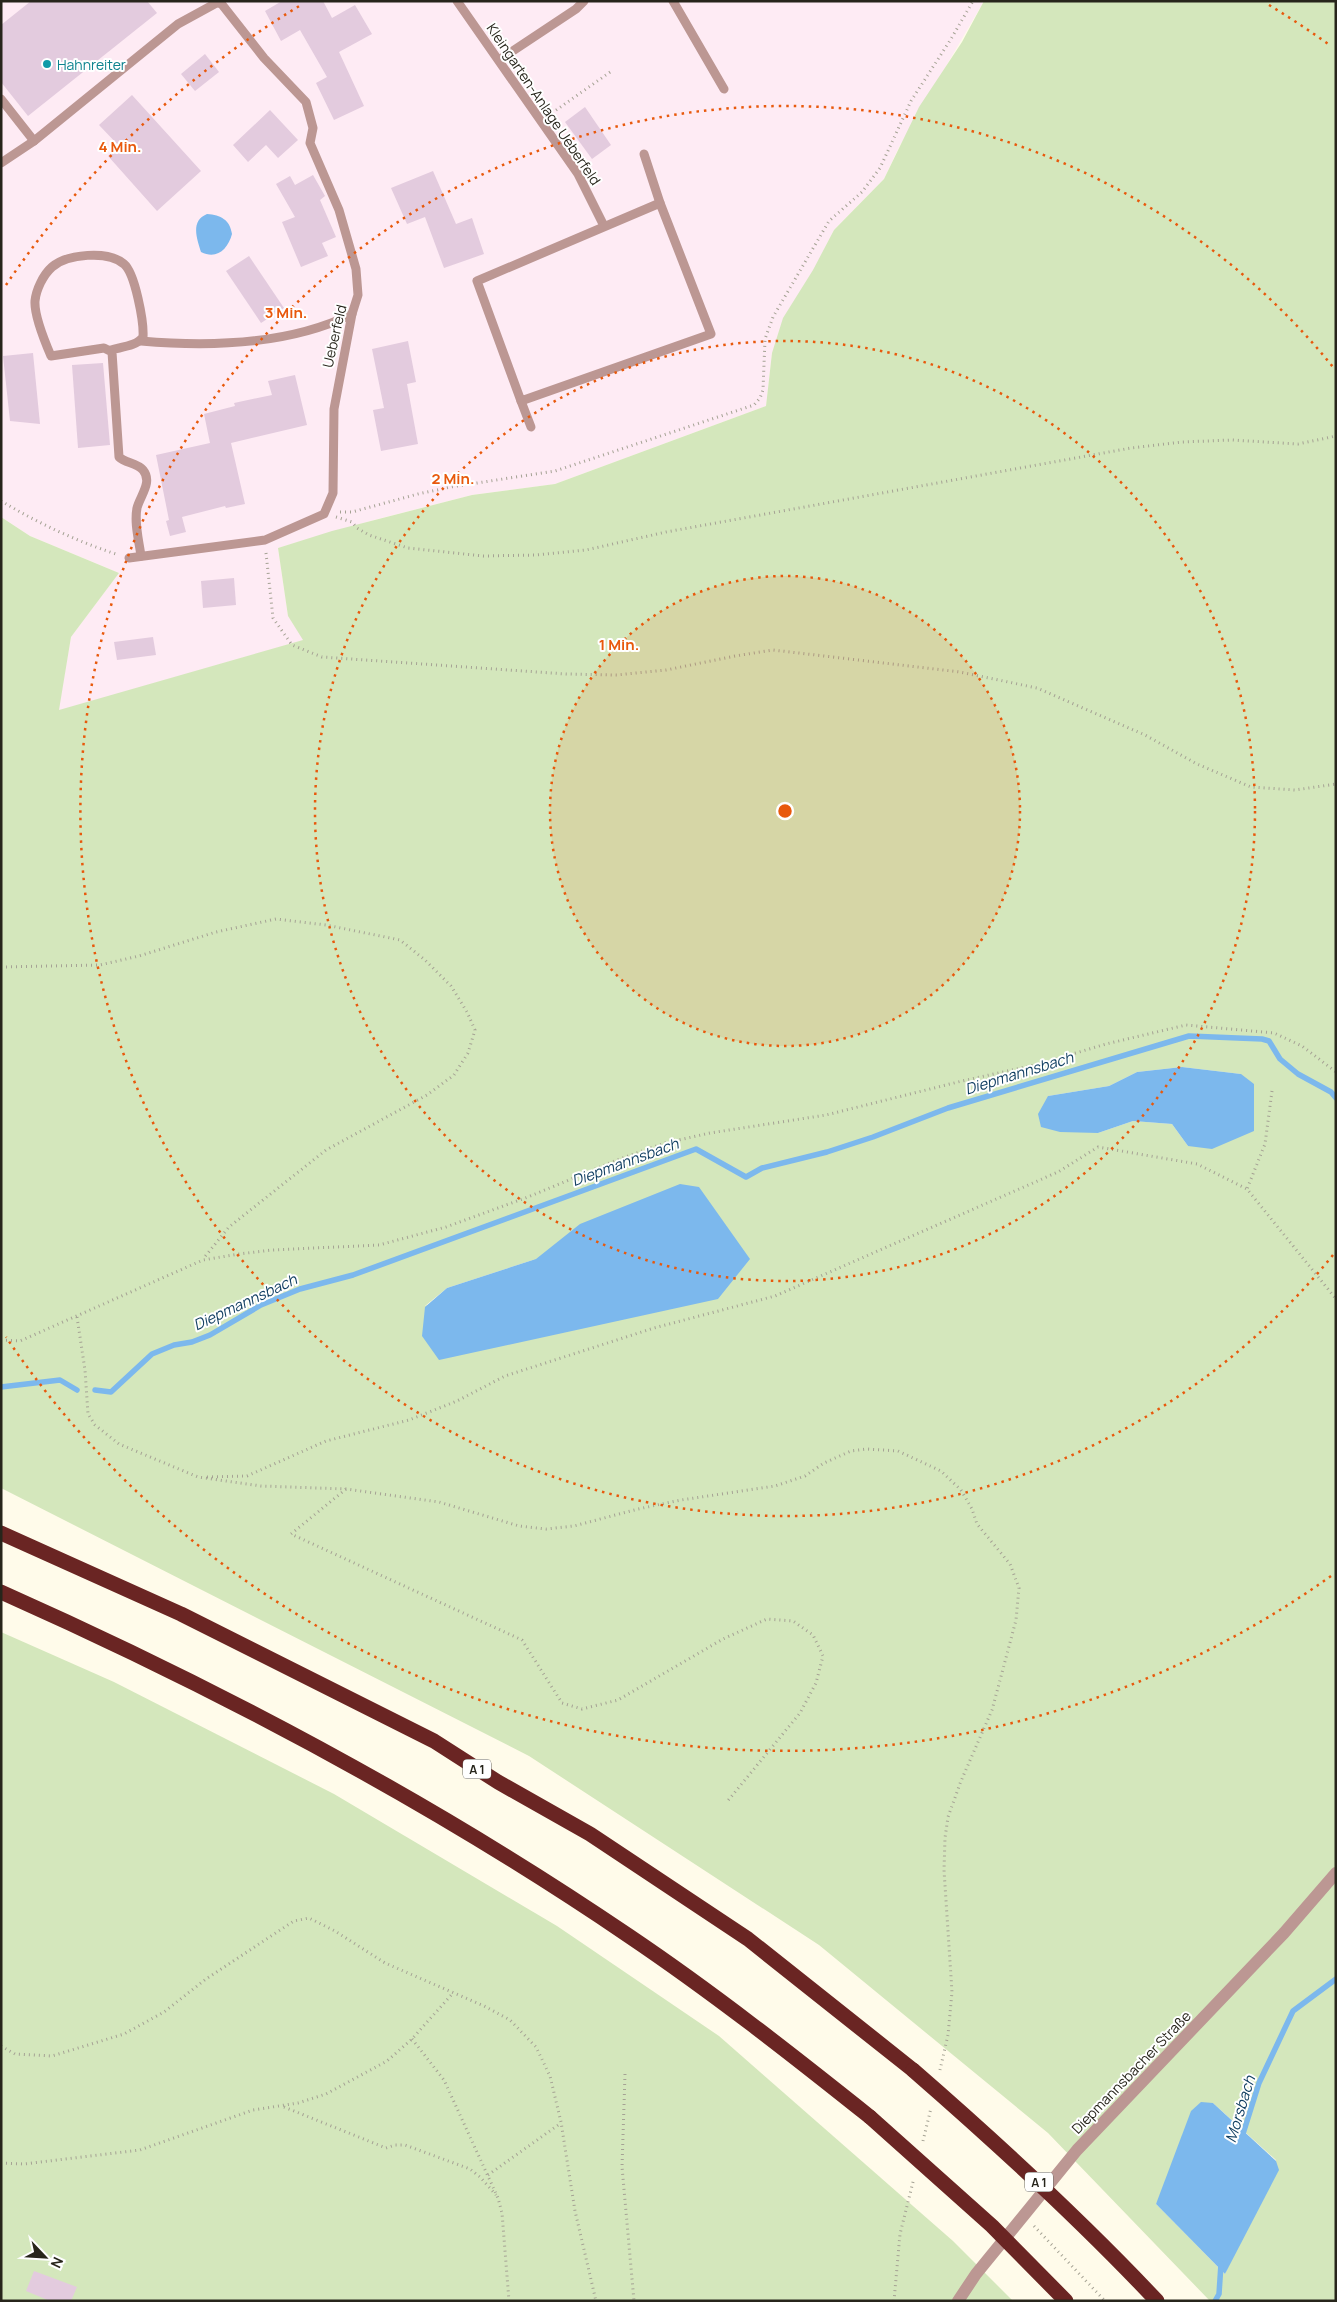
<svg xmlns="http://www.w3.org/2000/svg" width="1337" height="2302" viewBox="0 0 1337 2302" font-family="Manrope,sans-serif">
<rect width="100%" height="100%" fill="#fffbea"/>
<polygon fill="#feebf4" points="1,1 984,1 899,147 884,179 834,230 772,353 766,406 555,484 472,495 374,520 278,548 288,616 304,640 58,711 71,637 119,573 30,536 1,517"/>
<g fill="#d4e7bc" fill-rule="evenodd">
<path d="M 984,1 L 1336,1 L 1336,2301 L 1210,2301 L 1048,2133 L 819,1945 L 529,1756 L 1,1488 L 1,517 L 30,536 L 119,573 L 71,637 L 59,710 L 303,640 L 288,616 L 278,548 L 332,531 L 472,495 L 555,484 L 766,406 L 772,353 L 783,318 L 813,270 L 834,230 L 884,179 L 919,107 L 962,42 ZM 1182,1067 L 1241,1074 L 1188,1146 L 1172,1124 L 1133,1121 L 1098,1133 L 1048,1096 L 1109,1086 L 1137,1072 ZM 536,1259 L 425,1306 L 447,1288 ZM 1213,2103 L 1276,2160 L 1225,2274 L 1156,2204 Z"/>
<polygon points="1,1632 114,1682 334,1794 557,1926 719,2036 953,2241 1013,2301 1,2301"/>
</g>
<g fill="#7cb8ed">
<path d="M 207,214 C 221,215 230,220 232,234 C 228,249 217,260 201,252 C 197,239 190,221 207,214 Z"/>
<polygon points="1182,1067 1241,1074 1254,1084 1254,1131 1212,1149 1188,1146 1172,1124 1133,1121 1098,1133 1060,1132 1041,1127 1038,1114 1048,1096 1109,1086 1137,1072"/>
<polygon points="680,1184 699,1187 750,1259 718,1299 439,1360 422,1336 425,1307 447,1288 536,1259 580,1224"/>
<polygon points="1201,2102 1213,2103 1276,2161 1279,2170 1225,2274 1156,2204 1191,2111"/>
</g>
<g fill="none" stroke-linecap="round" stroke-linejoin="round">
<g stroke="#7cb8ed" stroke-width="5.5">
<polyline points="1,1387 60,1380 77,1390"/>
<polyline points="95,1390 111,1392 152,1354 174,1345 192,1342 210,1335 261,1305 300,1289 353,1275 696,1149 746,1177 762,1168 827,1152 873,1137 948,1108 1189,1036 1262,1039 1269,1041 1280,1059 1298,1074 1331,1092 1336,1098"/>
<polyline points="1242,2137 1259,2083 1293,2011 1336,1979"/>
<polyline points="1215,2301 1219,2294 1221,2264"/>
</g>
</g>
<g fill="#e3cbde">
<polygon points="31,1 147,1 157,13 28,116 1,82 1,25"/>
<polygon points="282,1 323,1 332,18 355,5 372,34 339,52 364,106 334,120 316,83 327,77 300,30 281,41 265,11"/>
<polygon points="205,54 219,72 195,91 181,74"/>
<polygon points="132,95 201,171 157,211 108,156 119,146 99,125"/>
<polygon points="585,107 611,145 592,159 565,122"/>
<polygon points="270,110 298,140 278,158 266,145 248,162 233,145"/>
<polygon points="433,171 456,224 472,218 484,254 444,268 425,217 407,224 391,188"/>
<polygon points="313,175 325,196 320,200 336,237 322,243 328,256 301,267 282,222 295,217 276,184 290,176 295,185"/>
<polygon points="249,256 284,308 261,323 226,271"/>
<polygon points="408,341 416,382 407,384 418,444 381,451 373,410 384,408 372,349"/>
<polygon points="33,353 40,424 10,421 3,356"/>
<polygon points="103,363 110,445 78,448 72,365"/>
<polygon points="295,375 307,425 231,443 245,504 226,508 225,506 182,517 186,532 170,536 166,521 169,520 156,455 210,443 204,414 235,406 234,403 272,395 268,381"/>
<polygon points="234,578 236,605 203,608 201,581"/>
<polygon points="153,637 156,655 117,660 114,642"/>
<polygon points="34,2271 77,2287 71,2301 50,2301 26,2291"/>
</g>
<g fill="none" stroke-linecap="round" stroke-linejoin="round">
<g stroke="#a5a294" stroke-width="3" stroke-dasharray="1 4" stroke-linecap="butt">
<polyline points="552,113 613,70"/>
<path d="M 1,501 C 38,523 76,541 116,554"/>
<polyline points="340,512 352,512 418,494 451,487 555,471 754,405 760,398 763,390 765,339 773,317 829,221 862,192 880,168 911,101 951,39 973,1"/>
<polyline points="336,517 352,522 357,528 369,535 408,548 483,556 536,555 586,550 666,532 1131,448 1182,442 1232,440 1298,444 1336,436"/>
<polyline points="266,553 273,618 292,645 322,657 566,674 617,675 666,670 735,656 773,650 960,672 1037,688 1145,735 1197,764 1251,787 1295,790 1336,784"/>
<polyline points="1,967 100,965 139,956 216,932 276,919 326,925 400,940 425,960 451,986 467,1012 475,1030 468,1053 454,1075 427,1095 326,1150 229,1227 203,1259"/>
<polyline points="1272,1091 1265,1144 1247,1189 1336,1299"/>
<polyline points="77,1317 85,1370 88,1414 95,1425 119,1444 198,1477 261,1486 346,1489 439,1502 519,1526 546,1529 574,1526 638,1509 681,1500 775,1486 805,1476 824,1463 851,1451 867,1449 898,1451 941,1471 961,1490 972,1509 977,1524 1010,1564 1019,1588 1016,1620 999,1684 992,1710 961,1781 948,1817 945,1838 944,1870 952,1992 948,2035 940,2070"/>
<polyline points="1,1340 20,1341 203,1260 239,1254 272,1250 379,1245 446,1227 528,1197 617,1160 665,1143 710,1133 826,1115 962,1081 1039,1064 1106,1044 1186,1025 1274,1033 1302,1046 1336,1072"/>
<polyline points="207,1477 247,1476 326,1441 409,1420 457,1401 505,1376 654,1328 775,1296 1058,1172 1098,1147 1197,1164 1247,1189"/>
<polyline points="346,1489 291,1534 522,1640 562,1703 582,1709 618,1700 723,1639 767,1619 793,1621 813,1635 823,1656 816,1683 800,1713 726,1803"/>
<polyline points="412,2039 444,2080 498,2198 502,2213 509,2301"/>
<polyline points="1,2046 15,2054 52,2056 124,2034 164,2012 206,1979 294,1921 309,1918 335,1931 385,1963 484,2006 510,2020 536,2047 550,2076 561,2122 575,2211 596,2301"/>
<polyline points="625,2074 622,2167 634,2301"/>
<polyline points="284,2107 386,2148 395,2145 405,2145 470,2169 480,2177 496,2195"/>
<polyline points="923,2141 931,2108"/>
<polyline points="1,2163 24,2164 140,2150 253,2110 298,2103 326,2094 387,2061 412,2039 453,1993"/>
<polyline points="488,2175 561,2123"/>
<polyline points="1034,2226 1105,2301"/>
<polyline points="894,2301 900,2234 914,2178"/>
</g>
<g stroke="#bc9793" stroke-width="9">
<polyline points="457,1 578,174 604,226"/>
<polyline points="673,1 724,89"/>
<polyline points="499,60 576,9 584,1"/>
<polyline points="1,99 34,141"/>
<polyline points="644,154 660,203"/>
<polyline points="1,163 34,141 178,24 220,1"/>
<polygon points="660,203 711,334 521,401 477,281"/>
<path d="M 141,341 C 209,347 289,345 352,314"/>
<path d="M 111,350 C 121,347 137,346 143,337 C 144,322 135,273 124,264 C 108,250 67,254 52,267 C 43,275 36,290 35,301 C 34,316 45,342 51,356 L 104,348 L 112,352 L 119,457 C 125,463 137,463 143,470 C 153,482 140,496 137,508 C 134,523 139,541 141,556"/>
<polyline points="521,401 531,427"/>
<polyline points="129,558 265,540 324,514 333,493 334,409 352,314 358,295 356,269 339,210 310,143 313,128 306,102 264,58 220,2"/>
</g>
<g stroke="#bc9793" stroke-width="12">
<polyline points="219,1 220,2"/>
<polyline points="958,2301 976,2274 1077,2150 1284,1933 1336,1873"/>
</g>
<g stroke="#6a2523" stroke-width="15">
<polyline points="1,1533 181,1614 434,1741 498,1782 590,1834 748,1939 913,2070"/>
<path d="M 1,1592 C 219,1689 432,1802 629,1936 C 712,1992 791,2054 870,2117"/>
</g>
<g stroke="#6a2523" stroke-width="15">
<path d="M 913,2070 C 998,2144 1080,2219 1157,2301"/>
<polyline points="870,2117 992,2226 1066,2301"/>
</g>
</g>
<circle cx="785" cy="811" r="235" fill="#e8590c" fill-opacity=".12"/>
<g fill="none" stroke="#e8590c" stroke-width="2.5" stroke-dasharray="2.5 5">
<circle cx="785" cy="811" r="235"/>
<circle cx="785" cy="811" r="470"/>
<path d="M1333 1255A705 705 0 1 1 1333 367"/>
<path d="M1331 1576A940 940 0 0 1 6 1337M6 285A940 940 0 0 1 301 5M1269 5A940 940 0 0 1 1331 46"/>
</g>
<circle fill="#0f9aa8" stroke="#fff" stroke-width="2" cx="47" cy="64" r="5"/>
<g text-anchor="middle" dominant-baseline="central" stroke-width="4" stroke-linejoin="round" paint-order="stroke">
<g fill="#fff" stroke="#68665f" stroke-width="1">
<rect x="463" y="1759.5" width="28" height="19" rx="4"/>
<rect x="1025" y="2172.5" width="28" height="19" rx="4"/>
</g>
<g font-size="12" font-weight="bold" fill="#27251b">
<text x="477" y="1769">A 1</text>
<text x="1039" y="2182">A 1</text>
</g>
<g font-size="14" fill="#0d838f" stroke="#fff" text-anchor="start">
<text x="57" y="64">Hahnreiter</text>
</g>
<g font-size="14" fill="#27251b" stroke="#fff">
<text transform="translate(544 104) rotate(56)">Kleingarten-Anlage Ueberfeld</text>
<text transform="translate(334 336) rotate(-77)">Ueberfeld</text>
<text transform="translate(1131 2072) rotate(-46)">Diepmannsbacher Straße</text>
</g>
<g font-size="15" font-style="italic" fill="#113f62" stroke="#fff">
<text transform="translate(1019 1073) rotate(-17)">Diepmannsbach</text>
<text transform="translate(625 1162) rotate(-20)">Diepmannsbach</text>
<text transform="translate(245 1302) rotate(-25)">Diepmannsbach</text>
<text transform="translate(1240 2109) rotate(-73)">Morsbach</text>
</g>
</g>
<circle cx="785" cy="811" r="8" fill="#e8590c" stroke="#fff" stroke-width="2.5"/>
<g font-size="15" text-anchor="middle" font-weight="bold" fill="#e8590c" stroke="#fff" stroke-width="4" stroke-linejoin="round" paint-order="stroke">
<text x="120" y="152">4 Min.</text>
<text x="286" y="318">3 Min.</text>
<text x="453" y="484">2 Min.</text>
<text x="619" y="650">1 Min.</text>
</g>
<rect width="1337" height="2302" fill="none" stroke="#27251b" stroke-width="5"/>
<g transform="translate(45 2257) rotate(115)" stroke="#ffffff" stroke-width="4" paint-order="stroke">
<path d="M0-4L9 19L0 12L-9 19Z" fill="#27251b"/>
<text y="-8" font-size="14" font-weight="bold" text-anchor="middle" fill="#27251b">N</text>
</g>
</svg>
